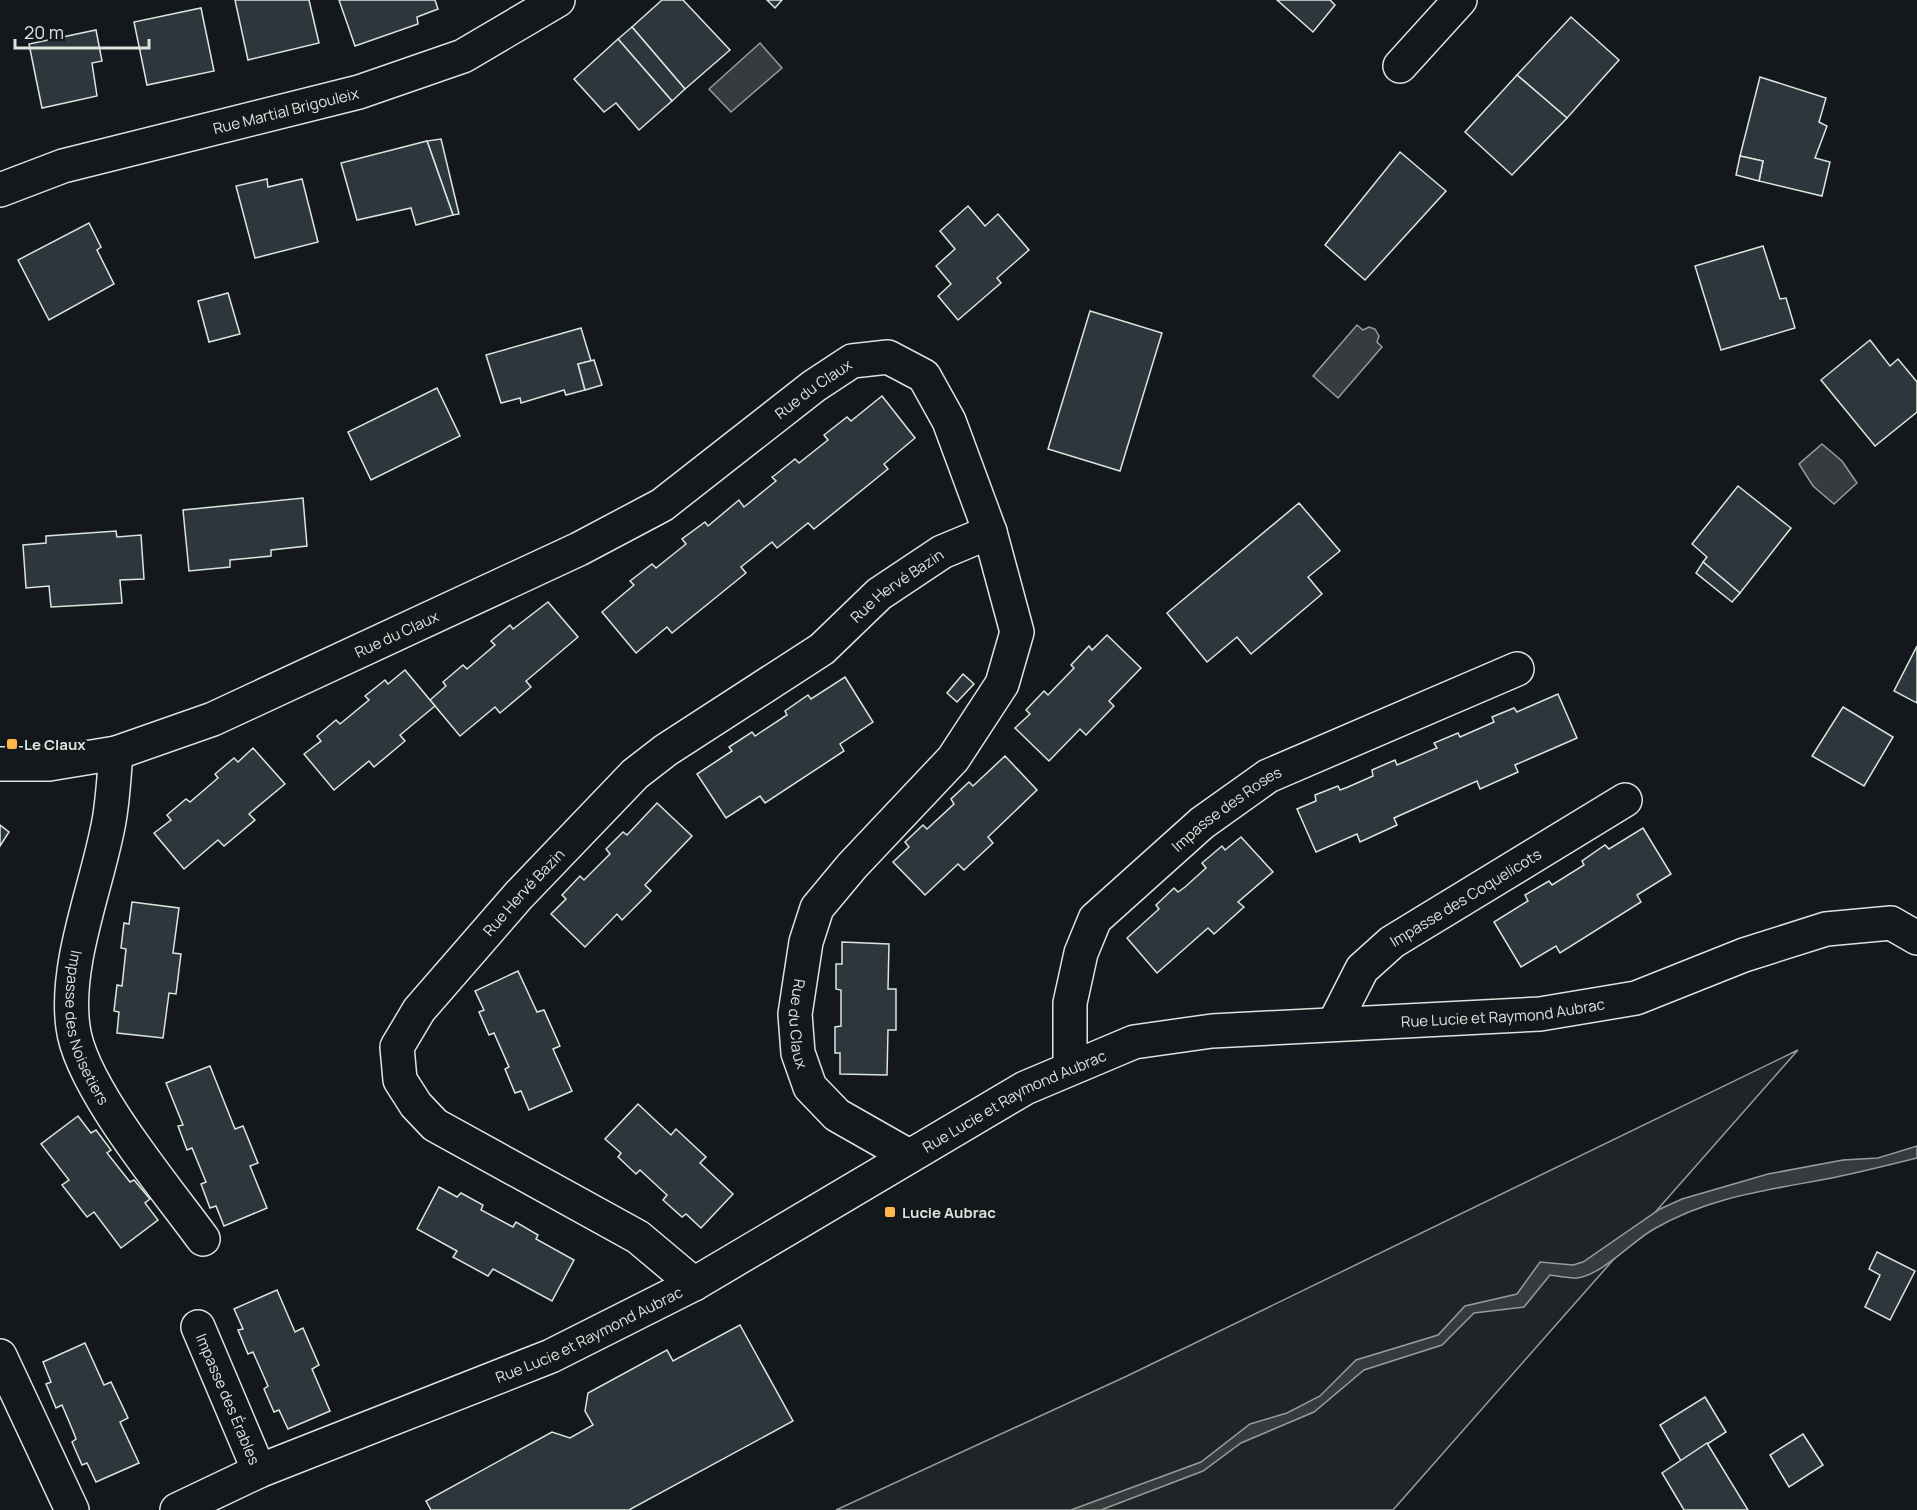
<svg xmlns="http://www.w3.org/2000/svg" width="1917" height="1510" viewBox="0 0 1917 1510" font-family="Manrope,sans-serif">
<rect width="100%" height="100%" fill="#14181c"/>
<polygon fill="#202428" stroke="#939e99" stroke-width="1.5" points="1798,1050 1393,1510 836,1510 1127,1376"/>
<g fill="#363b3e" stroke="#939e99" stroke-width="1.5">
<polygon points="760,43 782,68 731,112 709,89"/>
<polygon points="1357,325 1363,330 1369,327 1375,329 1379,336 1377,342 1382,347 1338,398 1313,376"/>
<polygon points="1822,444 1842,461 1857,483 1834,504 1813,486 1799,464"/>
<path d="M 1917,1146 L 1917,1158 C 1889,1165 1861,1172 1832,1178 C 1769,1190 1711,1196 1654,1229 C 1631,1242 1602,1275 1577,1278 C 1568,1278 1558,1276 1550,1275 L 1524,1307 L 1474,1313 L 1442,1345 L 1364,1370 L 1314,1412 L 1241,1443 L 1203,1471 L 1101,1510 L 1071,1510 L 1201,1462 L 1250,1424 L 1287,1413 L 1320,1396 L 1356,1360 L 1438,1335 L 1465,1306 L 1517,1294 L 1540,1262 L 1573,1265 L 1583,1262 L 1660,1209 L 1682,1199 L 1768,1174 L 1843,1160 L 1878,1158 Z"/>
</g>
<g fill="#2c363c" stroke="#d8e6dc" stroke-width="1.5">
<polygon points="235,0 309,0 319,43 248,60"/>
<polygon points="339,0 435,0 438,9 417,17 418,24 355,46"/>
<polygon points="662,0 683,0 730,50 685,89 632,27"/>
<polygon points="767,0 782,0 775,8"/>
<polygon points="1277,0 1330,0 1335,5 1313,32"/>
<polygon points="201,8 214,71 147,85 134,22"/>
<polygon points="1571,17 1619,60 1567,118 1517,75"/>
<polygon points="632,27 685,89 672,101 618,39"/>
<polygon points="96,30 102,61 92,63 97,96 42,108 29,44"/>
<polygon points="618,39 672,101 639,130 616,103 604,112 574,79"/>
<polygon points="1517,75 1567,118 1512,175 1465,132"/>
<polygon points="1760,77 1826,98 1819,122 1827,126 1815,158 1830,162 1822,196 1759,181 1763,161 1740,156"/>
<polygon points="441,139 459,214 453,215 427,141"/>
<polygon points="427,141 453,215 416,225 411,208 357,220 341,163"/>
<polygon points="1400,152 1446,191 1365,280 1325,245"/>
<polygon points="1740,156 1763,161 1759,181 1736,175"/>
<polygon points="267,179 268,187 302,179 318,242 255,258 236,186"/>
<polygon points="968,206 985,226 998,214 1029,250 997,278 1001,283 958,320 938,296 951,284 936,266 955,249 940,231"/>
<polygon points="89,223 101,247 97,250 114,284 49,320 18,260"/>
<polygon points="1763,246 1780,299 1786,298 1795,328 1721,350 1695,266"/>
<polygon points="228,293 240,334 209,342 198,301"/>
<polygon points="1090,311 1162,333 1120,471 1048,449"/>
<polygon points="581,328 591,361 578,364 585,390 566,395 564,390 521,403 520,398 501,403 486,355"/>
<polygon points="1870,340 1890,366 1898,359 1917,382 1917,412 1875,446 1821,380"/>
<polygon points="594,360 602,385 585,390 578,364"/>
<polygon points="437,388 460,436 371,480 348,432"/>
<polygon points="882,396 915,438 884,464 888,469 814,529 808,523 777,548 772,542 741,567 746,573 672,633 667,627 636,653 602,612 634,585 630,581 652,564 656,568 686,544 682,539 705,522 708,526 739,500 744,507 776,481 772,477 775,475 795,459 799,463 828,440 824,435 847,417 851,421"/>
<polygon points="1738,486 1791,528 1740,593 1703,562 1707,557 1692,544"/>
<polygon points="303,498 307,546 271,550 271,556 230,560 230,567 189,571 183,510"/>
<polygon points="1299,503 1340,551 1308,577 1322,594 1251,654 1237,637 1207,662 1167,613"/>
<polygon points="116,531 117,537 141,535 144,579 120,580 122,603 51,607 49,586 26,588 23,545 46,543 46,536"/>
<polygon points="1703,562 1740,593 1732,602 1696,573"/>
<polygon points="548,602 578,637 526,681 531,687 500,713 495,707 460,736 430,700 446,686 443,682 463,665 467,669 495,645 491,641 510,625 513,629"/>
<polygon points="1107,635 1141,668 1109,701 1114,706 1086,735 1080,729 1049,761 1015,728 1030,714 1026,710 1044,691 1048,695 1074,668 1071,665 1089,646 1092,650"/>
<polygon points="1917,646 1917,703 1894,691"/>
<polygon points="405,670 435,706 400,735 405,741 374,767 369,761 334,790 304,754 321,741 317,736 336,720 340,724 369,700 365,696 385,680 388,684"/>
<polygon points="963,674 974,684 957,702 947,693"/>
<polygon points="845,677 873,722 840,744 844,751 765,803 760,796 726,818 697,774 732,751 729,747 752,732 755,736 761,732 787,715 785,711 808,695 811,699"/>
<polygon points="1558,694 1577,738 1515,765 1518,772 1480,789 1477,781 1394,818 1397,825 1360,842 1357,834 1316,852 1297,809 1316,801 1315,795 1338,786 1340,790 1348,787 1373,776 1372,770 1395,760 1397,765 1437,748 1434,743 1458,733 1460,737 1494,722 1492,717 1514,708 1517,712"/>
<polygon points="1843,707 1893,737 1864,786 1812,756"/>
<polygon points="253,748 285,784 249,814 255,820 224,846 218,840 184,869 154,833 171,820 167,815 186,799 190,802 218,778 215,774 234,758 238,762"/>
<polygon points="1005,756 1037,790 988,837 993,843 964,870 958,864 925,895 893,862 909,847 905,842 923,825 927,829 954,804 951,799 969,782 973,786"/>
<polygon points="657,803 692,836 645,885 651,891 622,920 617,914 585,947 551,914 566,899 562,895 580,876 584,880 610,854 606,849 623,832 627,835"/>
<polygon points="0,825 9,832 0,846"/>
<polygon points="1643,828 1671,874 1637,895 1641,902 1560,953 1556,946 1521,967 1494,922 1528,901 1525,895 1549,881 1552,885 1584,865 1582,861 1605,845 1609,849"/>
<polygon points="1241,837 1273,872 1238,902 1244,907 1214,934 1208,928 1157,973 1127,938 1159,909 1156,905 1174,888 1178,892 1185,887 1206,868 1202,863 1222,846 1225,850"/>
<polygon points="132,902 179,908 173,953 181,954 176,994 169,993 163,1038 117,1033 119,1012 114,1011 117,985 122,986 126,949 121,948 124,923 129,924"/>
<polygon points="842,942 889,944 888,989 896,989 896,1030 888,1030 887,1075 840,1074 840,1053 835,1053 835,1027 841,1026 841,990 836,989 836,964 842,964"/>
<polygon points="518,971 537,1012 544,1010 560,1046 553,1049 572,1091 529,1110 521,1091 515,1093 505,1069 509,1067 494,1033 489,1035 479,1012 484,1010 475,991"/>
<polygon points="210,1066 235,1129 243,1126 258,1163 250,1166 267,1208 224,1226 216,1206 210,1208 201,1184 206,1182 192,1148 187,1150 178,1126 183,1125 166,1083"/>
<polygon points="638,1104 671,1135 676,1129 706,1157 700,1163 733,1194 701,1228 686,1214 682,1217 663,1200 667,1195 640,1170 636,1174 618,1157 621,1153 605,1139"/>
<polygon points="78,1116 91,1133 96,1130 111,1150 107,1153 130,1182 134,1180 150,1199 145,1203 158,1220 121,1248 94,1212 87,1217 62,1185 69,1180 41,1144"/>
<polygon points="439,1187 457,1197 461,1193 483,1205 481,1210 513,1227 516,1222 538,1235 536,1239 574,1260 552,1301 493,1269 488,1276 453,1257 457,1251 417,1229"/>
<polygon points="1877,1252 1915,1271 1890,1320 1865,1307 1880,1275 1869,1269"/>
<polygon points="277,1290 295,1332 303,1328 319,1365 312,1369 330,1411 288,1429 279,1410 274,1412 264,1389 268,1386 253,1352 248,1354 238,1330 243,1329 234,1309"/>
<polygon points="740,1325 793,1421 629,1510 431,1510 426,1501 552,1432 570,1438 593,1425 585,1411 588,1393 667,1350 673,1361"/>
<polygon points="85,1343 104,1385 111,1382 128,1418 120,1422 139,1463 96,1482 87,1463 82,1465 72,1442 76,1439 73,1431 62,1405 56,1408 46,1384 51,1382 43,1362"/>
<polygon points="1705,1397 1726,1432 1681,1461 1660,1425"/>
<polygon points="1803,1434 1823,1465 1789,1487 1770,1455"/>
<polygon points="1707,1443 1748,1510 1684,1510 1662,1473"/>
</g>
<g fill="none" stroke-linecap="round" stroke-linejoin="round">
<defs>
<g id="minor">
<polyline points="1400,66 1460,0"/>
<path id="s1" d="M 0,190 L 63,166 L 359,92 L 463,56 L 558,0"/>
<path id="s2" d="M 116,753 C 114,775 113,799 109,821 C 98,884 64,963 73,1027 C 80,1086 166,1188 203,1239"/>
<path id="s3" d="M 0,764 L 49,764 L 116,753 L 213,719 L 579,549 L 662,505 L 814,386 L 852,361 L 888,357 L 924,376 L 949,421 L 990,532 L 1017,632 L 1002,684 L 953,759 L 852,866 L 817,908 L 806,942 L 795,1014 L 798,1053 L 810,1087 L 837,1115 L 909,1156"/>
<path id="s4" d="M 1334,1024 L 1362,969 L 1392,942 L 1625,800"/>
<path id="s5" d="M 1070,1067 L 1070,1003 L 1081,953 L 1095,919 L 1202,823 L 1268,776 L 1517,669"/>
<path id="s6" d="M 694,1284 L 638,1237 L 435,1125 L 416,1105 L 400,1080 L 397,1047 L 419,1010 L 519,895 L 635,774 L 666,750 L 822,649 L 879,594 L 942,552 L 990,532"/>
<path id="s7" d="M 198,1327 L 259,1471"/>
<polyline points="0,1356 72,1510"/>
<path id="s8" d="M 177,1510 L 259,1471 L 551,1356 L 694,1284 L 1025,1088 L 1134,1042 L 1212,1031 L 1540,1014 L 1636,998 L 1744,955 L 1826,929 L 1891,923 L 1917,938"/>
</g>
</defs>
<use href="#minor" stroke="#d8e6dc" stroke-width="36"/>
<use href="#minor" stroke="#14181c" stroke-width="33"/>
</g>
<g fill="#ffb74d" stroke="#14181c" stroke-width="2">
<rect x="6" y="738" width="12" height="12" rx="3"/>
<rect x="884" y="1206" width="12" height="12" rx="3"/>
</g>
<g text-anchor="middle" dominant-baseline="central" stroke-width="4.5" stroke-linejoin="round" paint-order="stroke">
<g font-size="15" fill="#d8e6dc" stroke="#14181c">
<text stroke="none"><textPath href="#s1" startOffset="297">Rue Martial Brigouleix</textPath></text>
<text stroke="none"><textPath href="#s3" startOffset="908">Rue du Claux</textPath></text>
<text stroke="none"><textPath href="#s6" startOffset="1082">Rue Hervé Bazin</textPath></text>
<text stroke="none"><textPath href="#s3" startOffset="422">Rue du Claux</textPath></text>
<text stroke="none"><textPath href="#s5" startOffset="324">Impasse des Roses</textPath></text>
<text stroke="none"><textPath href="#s6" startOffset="596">Rue Hervé Bazin</textPath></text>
<text stroke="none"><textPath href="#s4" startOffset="188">Impasse des Coquelicots</textPath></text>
<text stroke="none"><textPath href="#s8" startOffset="1438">Rue Lucie et Raymond Aubrac</textPath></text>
<text stroke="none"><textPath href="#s3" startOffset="1770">Rue du Claux</textPath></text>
<text stroke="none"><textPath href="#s2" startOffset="282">Impasse des Noisetiers</textPath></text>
<text stroke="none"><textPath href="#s8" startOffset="934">Rue Lucie et Raymond Aubrac</textPath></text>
<text stroke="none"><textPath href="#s8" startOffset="448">Rue Lucie et Raymond Aubrac</textPath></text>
<text stroke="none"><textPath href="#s7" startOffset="78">Impasse des Érables</textPath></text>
</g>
<g font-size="15" font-weight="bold" fill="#d8e6dc" stroke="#14181c" text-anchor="start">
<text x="24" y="744">Le Claux</text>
<text x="902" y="1212">Lucie Aubrac</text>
</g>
</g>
<path d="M15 39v9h134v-9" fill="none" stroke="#d8e6dc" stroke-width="3"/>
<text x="24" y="39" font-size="18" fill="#d8e6dc" stroke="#14181c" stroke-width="4.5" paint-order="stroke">20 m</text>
</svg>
